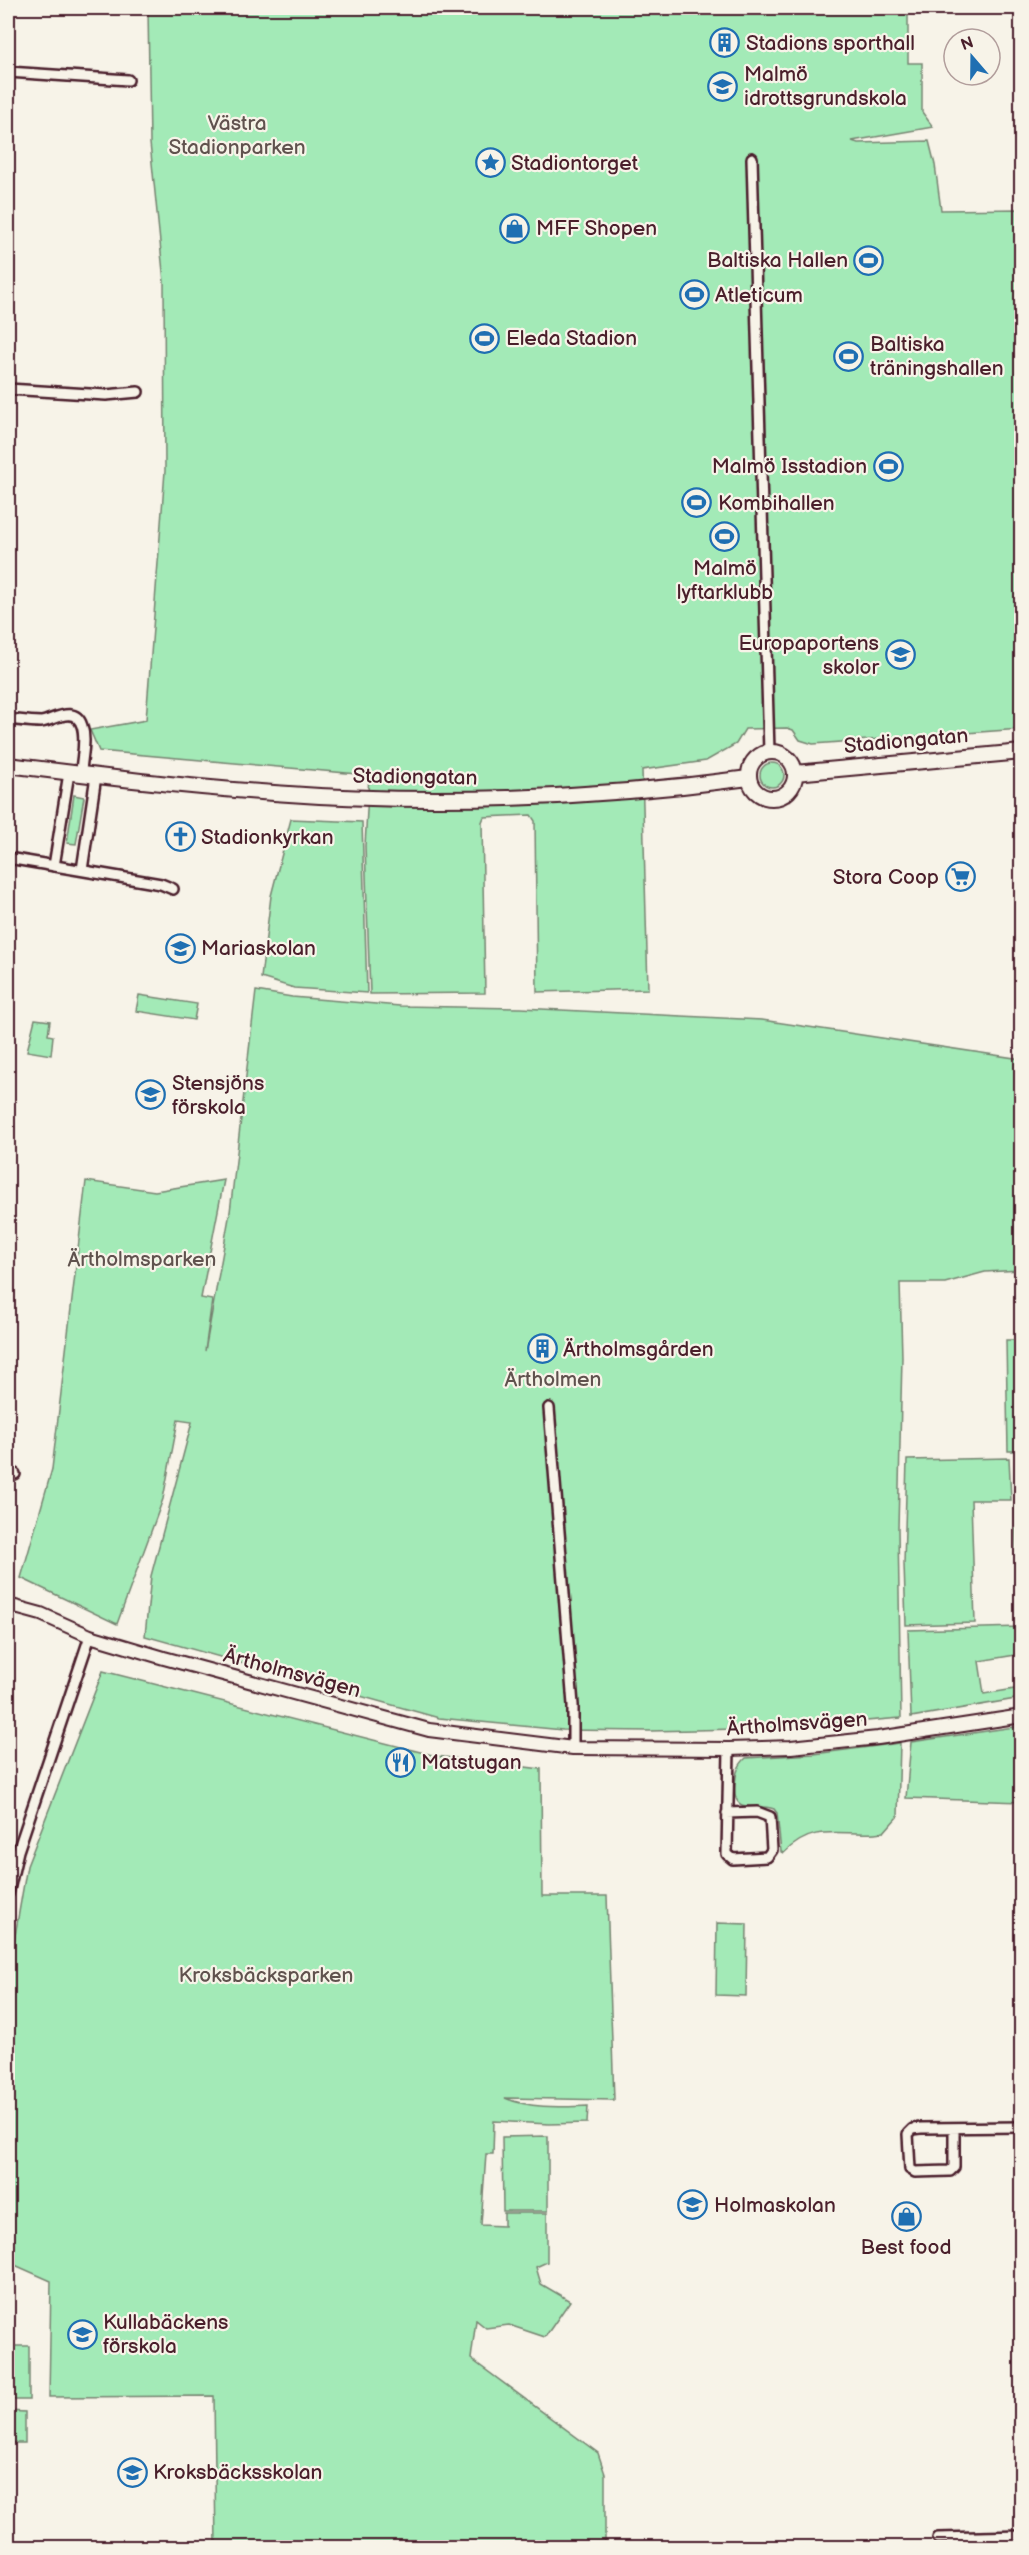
<svg xmlns="http://www.w3.org/2000/svg" width="1029" height="2555" viewBox="0 0 1029 2555" font-family="'Balsamiq Sans',sans-serif">
<rect width="100%" height="100%" fill="#f7f3e8"/>
<filter id="ink" filterUnits="userSpaceOnUse"><feTurbulence type="fractalNoise" baseFrequency=".0167" numOctaves="2"/><feDisplacementMap in="SourceGraphic" scale="12" xChannelSelector="R" yChannelSelector="G"/><feConvolveMatrix kernelMatrix="1 2 1 2 8 2 1 2 1" color-interpolation-filters="sRGB"/></filter>
<g filter="url(#ink)">
<g fill="#a3eab7" stroke="#768471" stroke-width="1.5">
<polygon points="148,8 908,8 908,63 922,63 922,112 933,127 852,141 858,143 929,141 935,165 941,210 1021,209 1021,729 813,744 800,740 793,730 787,728 745,729 736,744 706,761 642,770 648,989 537,992 535,821 531,815 484,817 482,822 485,993 370,994 365,846 369,775 99,751 90,730 146,720 165,471 164,282 150,143"/>
<circle cx="772" cy="775" r="12"/>
<polygon points="74,795 84,797 76,844 67,843"/>
<polygon points="291,819 362,822 367,993 294,988 261,978 271,896"/>
<polygon points="256,991 292,997 400,1006 521,1008 762,1020 1021,1059 1021,1270 985,1272 945,1283 900,1283 902,1357 898,1529 901,1718 784,1728 650,1731 563,1730 439,1718 145,1636 151,1576 192,1422 178,1420 163,1499 117,1624 21,1578 52,1469 86,1181 155,1191 224,1180 201,1298 212,1300 205,1351 230,1212"/>
<polygon points="139,995 197,1004 194,1020 136,1011"/>
<polygon points="35,1019 50,1021 48,1035 53,1036 51,1055 27,1051"/>
<polygon points="1006,1340 1021,1340 1021,1451 1008,1451"/>
<polygon points="1009,1458 1011,1500 971,1500 975,1623 906,1625 904,1564 907,1460"/>
<polygon points="1015,1499 1021,1499 1021,1622 1018,1622"/>
<polygon points="1021,1627 1021,1654 979,1661 984,1694 1021,1688 1021,1698 911,1717 908,1630"/>
<path d="M 103,1671 L 436,1756 L 541,1769 L 542,1896 L 607,1896 L 614,2100 L 505,2098 C 531,2109 561,2107 588,2106 L 587,2123 L 549,2124 L 494,2121 L 493,2154 L 486,2154 L 481,2225 L 504,2226 L 504,2213 L 547,2213 L 547,2262 L 536,2267 L 541,2284 L 570,2301 L 545,2337 L 509,2325 L 486,2328 L 476,2320 L 471,2359 L 598,2453 L 605,2474 L 605,2547 L 216,2547 L 214,2396 L 49,2397 L 51,2281 L 8,2262 L 8,1976 L 27,1866 Z"/>
<polygon points="1021,1726 1021,1802 906,1798 911,1742"/>
<path d="M 900,1743 L 898,1816 L 884,1832 C 844,1838 816,1820 784,1853 L 781,1852 L 777,1813 L 774,1809 C 755,1802 732,1817 735,1784 C 736,1773 738,1765 746,1758 L 814,1754 Z"/>
<polygon points="717,1923 747,1924 746,1996 716,1995"/>
<polygon points="548,2136 548,2211 503,2211 502,2137"/>
<rect x="8" y="2346" width="21" height="54"/>
<polygon points="8,2411 25,2412 25,2443 8,2443"/>
</g>
<g fill="none" stroke-linecap="round" stroke-linejoin="round">
<defs>
<g id="minor">
<polyline points="8,72 128,80"/>
<polyline points="752,158 769,752"/>
<polyline points="8,389 106,395 138,392"/>
<path d="M 8,719 C 18,720 30,722 41,722 C 52,721 75,704 82,726 C 87,741 81,759 81,774"/>
<polyline points="8,858 161,884 173,889"/>
<polyline points="54,866 69,773"/>
<polyline points="82,870 96,776"/>
<polyline points="549,1408 573,1705 573,1748"/>
<polyline points="8,1473 15,1474"/>
<polyline points="727,1813 757,1812 770,1817 772,1850 767,1857 733,1859 727,1854 729,1749"/>
<polyline points="8,1894 18,1851 90,1636"/>
<polyline points="954,2128 954,2167 950,2171 915,2172 910,2169 908,2134 913,2129 921,2128 1022,2127"/>
<polyline points="938,2538 1022,2536"/>
</g>
<polyline id="tertiary" points="8,1605 41,1614 90,1636 164,1658 429,1730 573,1748 729,1749 791,1747 878,1738 1022,1716"/>
<g id="secondary">
<circle cx="772" cy="775" r="23"/>
<path d="M 8,765 C 96,776 185,787 274,793 C 433,805 591,799 749,778"/>
<polyline points="795,773 1022,752"/>
</g>
</defs>
<use href="#minor" stroke="#4a1f2b" stroke-width="14"/>
<use href="#tertiary" stroke="#4a1f2b" stroke-width="16"/>
<use href="#secondary" stroke="#4a1f2b" stroke-width="18"/>
<use href="#minor" stroke="#f7f3e8" stroke-width="9"/>
<use href="#tertiary" stroke="#f7f3e8" stroke-width="12"/>
<use href="#secondary" stroke="#f7f3e8" stroke-width="14"/>
</g>
</g>
<defs>
<symbol id="building-ring" viewBox="-11 -11 22 22"><circle r="9.5" fill="#f7f3e8" stroke="#1f6fb2" stroke-width="1.5"/><path d="M-4-6H4V6H1V3H-1V6H-4ZM-2.5-4.3h1.7v1.8h-1.7ZM.8-4.3h1.7v1.8H.8ZM-2.5-1h1.7V.8h-1.7ZM.8-1h1.7V.8H.8Z" fill="#1f6fb2"/></symbol>
<symbol id="school-ring" viewBox="-11 -11 22 22"><circle r="9.5" fill="#f7f3e8" stroke="#1f6fb2" stroke-width="1.5"/><path d="M0-5L7-2L0 1L-7-2ZM-4 1L0 2.5L4 1V4Q0 6-4 4Z" fill="#1f6fb2"/></symbol>
<symbol id="sight-ring" viewBox="-11 -11 22 22"><circle r="9.5" fill="#f7f3e8" stroke="#1f6fb2" stroke-width="1.5"/><path d="M0-6L1.8-2.2L6-1.7L2.9 1.2L3.7 5.4L0 3.3L-3.7 5.4L-2.9 1.2L-6-1.7L-1.8-2.2Z" fill="#1f6fb2"/></symbol>
<symbol id="shop-ring" viewBox="-11 -11 22 22"><circle r="9.5" fill="#f7f3e8" stroke="#1f6fb2" stroke-width="1.5"/><path d="M-5-2.5h2.3a2.7 3.5 0 0 1 5.4 0H5L5.5 6h-11ZM-1.5-2.5h3a1.5 2.3 0 0 0-3 0Z" fill="#1f6fb2"/></symbol>
<symbol id="stadium-ring" viewBox="-11 -11 22 22"><circle r="9.5" fill="#f7f3e8" stroke="#1f6fb2" stroke-width="1.5"/><path d="M0-5a6.5 5 0 1 0 0 10a6.5 5 0 1 0 0-10ZM-3.5-1.8h7v3.6h-7Z" fill="#1f6fb2"/></symbol>
<symbol id="church-ring" viewBox="-11 -11 22 22"><circle r="9.5" fill="#f7f3e8" stroke="#1f6fb2" stroke-width="1.5"/><path d="M-1.2-6h2.4v3.5h3.3v2.4h-3.3V6h-2.4V-.1h-3.3v-2.4h3.3Z" fill="#1f6fb2"/></symbol>
<symbol id="supermarket-ring" viewBox="-11 -11 22 22"><circle r="9.5" fill="#f7f3e8" stroke="#1f6fb2" stroke-width="1.5"/><path d="M-6-5.5h2.5l.6 2H6L4.5 2H-2.5L-4.4-4H-6ZM-1.5 3.2a1.3 1.3 0 1 0 .1 0ZM3 3.2a1.3 1.3 0 1 0 .1 0Z" fill="#1f6fb2"/></symbol>
<symbol id="restaurant-ring" viewBox="-11 -11 22 22"><circle r="9.5" fill="#f7f3e8" stroke="#1f6fb2" stroke-width="1.5"/><path d="M-5-6h1v4h1v-4h1v4h1v-4h1v5L-1.5 .5V6h-2V.5L-5-1ZM5-6V6H3V1.5H1.5Q1.5-4 5-6Z" fill="#1f6fb2"/></symbol>
</defs>
<g fill-rule="evenodd">
<use href="#building-ring" x="708" y="26" width="33" height="33"/>
<use href="#school-ring" x="706" y="70" width="33" height="33"/>
<use href="#sight-ring" x="474" y="146" width="33" height="33"/>
<use href="#shop-ring" x="498" y="212" width="33" height="33"/>
<use href="#stadium-ring" x="852" y="244" width="33" height="33"/>
<use href="#stadium-ring" x="678" y="278" width="33" height="33"/>
<use href="#stadium-ring" x="468" y="322" width="33" height="33"/>
<use href="#stadium-ring" x="832" y="340" width="33" height="33"/>
<use href="#stadium-ring" x="872" y="450" width="33" height="33"/>
<use href="#stadium-ring" x="680" y="486" width="33" height="33"/>
<use href="#stadium-ring" x="708" y="520" width="33" height="33"/>
<use href="#school-ring" x="884" y="638" width="33" height="33"/>
<use href="#church-ring" x="164" y="820" width="33" height="33"/>
<use href="#supermarket-ring" x="944" y="860" width="33" height="33"/>
<use href="#school-ring" x="164" y="932" width="33" height="33"/>
<use href="#school-ring" x="134" y="1078" width="33" height="33"/>
<use href="#building-ring" x="526" y="1332" width="33" height="33"/>
<use href="#restaurant-ring" x="384" y="1746" width="33" height="33"/>
<use href="#school-ring" x="676" y="2188" width="33" height="33"/>
<use href="#shop-ring" x="890" y="2200" width="33" height="33"/>
<use href="#school-ring" x="66" y="2318" width="33" height="33"/>
<use href="#school-ring" x="116" y="2456" width="33" height="33"/>
</g>
<g text-anchor="middle" dominant-baseline="central" stroke-width="4.5" stroke-linejoin="round" paint-order="stroke">
<g font-size="21" fill="#4a1f2b" stroke="#f7f3e8" text-anchor="start">
<text x="746" y="43">Stadions sporthall</text>
<text x="744" y="74">Malmö<tspan x="744" dy="24">idrottsgrundskola</tspan></text>
<text x="511" y="163">Stadiontorget</text>
<text x="536" y="228">MFF Shopen</text>
<text x="848" y="260" text-anchor="end">Baltiska Hallen</text>
<text x="715" y="295">Atleticum</text>
<text x="506" y="338">Eleda Stadion</text>
<text x="870" y="344">Baltiska<tspan x="870" dy="24">träningshallen</tspan></text>
<text x="867" y="466" text-anchor="end">Malmö Isstadion</text>
<text x="718" y="503">Kombihallen</text>
<text x="725" y="568" text-anchor="middle">Malmö<tspan x="725" dy="24">lyftarklubb</tspan></text>
<text x="879" y="643" text-anchor="end">Europaportens<tspan x="879" dy="24">skolor</tspan></text>
<text x="201" y="837">Stadionkyrkan</text>
<text x="939" y="877" text-anchor="end">Stora Coop</text>
<text x="201" y="948">Mariaskolan</text>
<text x="172" y="1083">Stensjöns<tspan x="172" dy="24">förskola</tspan></text>
<text x="563" y="1349">Ärtholmsgården</text>
<text x="421" y="1762">Matstugan</text>
<text x="714" y="2205">Holmaskolan</text>
<text x="906" y="2247" text-anchor="middle">Best food</text>
<text x="103" y="2322">Kullabäckens<tspan x="103" dy="24">förskola</tspan></text>
<text x="153" y="2472">Kroksbäcksskolan</text>
</g>
<g font-size="21" fill="#60524e" stroke="#f7f3e8">
<text x="237" y="123">Västra<tspan x="237" dy="24">Stadionparken</tspan></text>
<text x="142" y="1259">Ärtholmsparken</text>
<text x="553" y="1379">Ärtholmen</text>
<text x="266" y="1975">Kroksbäcksparken</text>
</g>
<g font-size="21" fill="#4a1f2b" stroke="#f7f3e8">
<text transform="translate(906 741) rotate(-5)">Stadiongatan</text>
<text transform="translate(415 777) rotate(1)">Stadiongatan</text>
<text transform="translate(292 1673) rotate(15)">Ärtholmsvägen</text>
<text transform="translate(797 1724) rotate(-4)">Ärtholmsvägen</text>
</g>
</g>
<rect width="1029" height="2555" fill="none" stroke="#f7f3e8" stroke-width="30"/>
<rect x="15" y="15" width="999" height="2525" fill="none" stroke="#4a1f2b" stroke-width="2" filter="url(#ink)"/>
<g transform="translate(972 57) rotate(340)"><circle r="28" fill="#f7f3e8" stroke="#b29e9c" stroke-width="1.5"/>
<path d="M0-4.5L10 22L0 15L-10 22Z" fill="#1f6fb2"/>
<text y="-9" font-size="16" font-weight="bold" text-anchor="middle" fill="#4a1f2b">N</text>
</g>
</svg>
